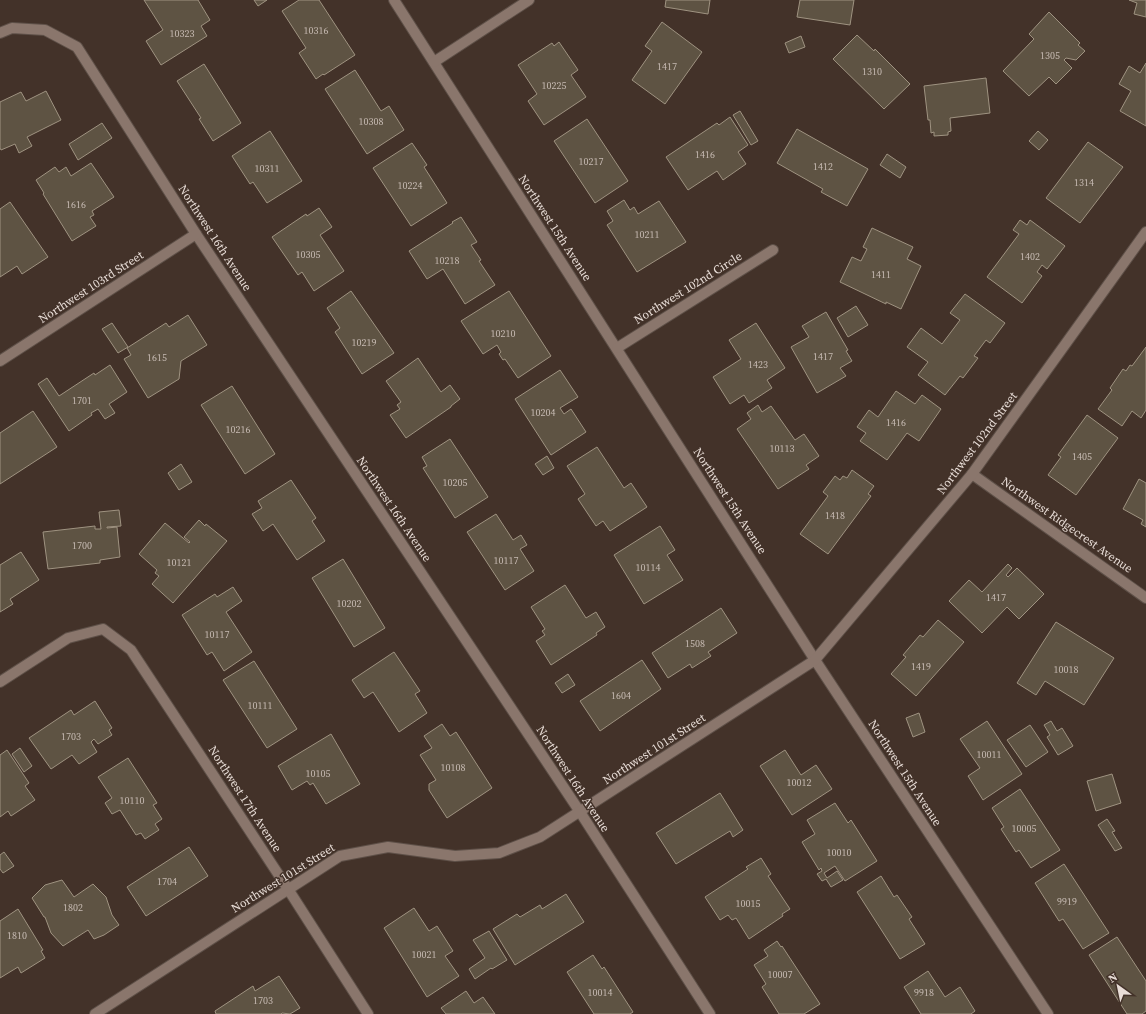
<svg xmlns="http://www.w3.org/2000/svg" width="1146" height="1014" viewBox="0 0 1146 1014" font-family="'Source Serif 4',serif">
<rect width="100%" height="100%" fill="#433229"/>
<g fill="#5e5343" stroke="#9f9381">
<polygon points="144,0 198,0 210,20 201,26 207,36 161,65 146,41 163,30"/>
<polygon points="254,0 267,0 258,6"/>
<polygon points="299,0 319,0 355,55 324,75 323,74 316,79 299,53 306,48 282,11"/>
<polygon points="666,0 710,0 708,14 665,7"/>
<polygon points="800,0 854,0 850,25 797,17"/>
<polygon points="1129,0 1146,0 1146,17 1134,14 1137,3"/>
<polygon points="1049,12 1080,43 1078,45 1085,51 1076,60 1066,58 1064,60 1072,68 1056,84 1049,77 1029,96 1003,71 1034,39 1029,34"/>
<polygon points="662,22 702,52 665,104 632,80 652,51 645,46"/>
<polygon points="857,35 874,51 875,49 910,84 884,109 833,59"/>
<polygon points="801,36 805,47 789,53 785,43"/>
<polygon points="559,42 578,70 571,75 586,97 544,125 528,101 537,94 518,65 552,43 554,46"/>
<polygon points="1146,63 1146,126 1120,111 1131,91 1119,84 1129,66 1140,73"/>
<polygon points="204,64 241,123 213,141 199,119 201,118 177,81"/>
<polygon points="355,70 381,111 389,106 404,130 367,154 325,89"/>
<polygon points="986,78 990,113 950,118 951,131 948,132 948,135 934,136 934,132 931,133 930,120 928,120 924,86"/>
<polygon points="46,91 61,120 27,137 32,146 19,153 15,144 1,150 0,148 0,102 21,92 26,101"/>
<polygon points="740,111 758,141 751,145 733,115"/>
<polygon points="730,117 748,145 738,152 746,164 723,180 717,171 688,190 666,157 717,123 719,125"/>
<polygon points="587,119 628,181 595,203 554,141"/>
<polygon points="102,123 112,138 78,160 69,144"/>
<polygon points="797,129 868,169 847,206 821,192 823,189 777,163"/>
<polygon points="270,131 302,181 267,203 253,182 250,184 232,156"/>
<polygon points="1038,131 1048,140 1039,150 1029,141"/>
<polygon points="1088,142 1123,167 1080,223 1046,198"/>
<polygon points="412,143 427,165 424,167 447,203 411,226 373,168"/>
<polygon points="887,154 906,167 900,178 880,165"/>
<polygon points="91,163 114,197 92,211 94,215 90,217 96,226 72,241 43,194 44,193 36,180 55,167 59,172 66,167 71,176"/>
<polygon points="624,200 630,210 634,207 638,214 659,201 686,242 637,272 607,225 613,221 607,211"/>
<polygon points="10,202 48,257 22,274 17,266 0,277 0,209"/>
<polygon points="319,208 332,227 320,235 344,271 314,291 302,272 298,275 272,237 306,214 307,216"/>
<polygon points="461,217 477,242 471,245 481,260 479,261 495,285 465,304 443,269 427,279 409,251 453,223 452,222"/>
<polygon points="1020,220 1027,225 1030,220 1065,246 1047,269 1042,265 1037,272 1042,276 1022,303 987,277 1019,234 1013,230"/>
<polygon points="872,228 913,247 907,259 921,266 901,309 886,302 886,304 840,282 852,257 861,261 867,249 863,247"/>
<polygon points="351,291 394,353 362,374 335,332 340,328 327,308"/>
<polygon points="509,291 551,356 518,378 505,359 503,360 499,354 501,352 497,345 483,354 461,321"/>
<polygon points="965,294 1005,323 990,343 986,340 974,356 978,358 963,378 960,376 945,395 918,375 928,362 907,347 921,328 942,344 960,320 950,313"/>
<polygon points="856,306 868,325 848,337 837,318"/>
<polygon points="826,312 848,350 846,351 852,361 840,368 846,376 817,393 791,347 809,337 802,326"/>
<polygon points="188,315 207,345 181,361 179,379 148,398 124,359 131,355 127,348 166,323 169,327"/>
<polygon points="112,323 128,347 118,353 102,329"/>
<polygon points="756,323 785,368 767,380 772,388 749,403 744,395 730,404 713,377 741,359 729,340"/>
<polygon points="1146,347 1146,410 1141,418 1132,411 1122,426 1098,409 1112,390 1110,388 1123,369 1126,371 1130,365 1132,366"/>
<polygon points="418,358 441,392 450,385 460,399 451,406 451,407 406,438 390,415 400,409 397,405 401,402 386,381"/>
<polygon points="110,365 127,392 109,404 115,413 105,419 98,409 91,413 92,415 69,431 38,384 47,378 59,396 94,373 95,375"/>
<polygon points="560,370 578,397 560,408 564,414 571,409 586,432 551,455 515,399"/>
<polygon points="232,386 275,454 245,474 201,405"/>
<polygon points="896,391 915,404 922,395 941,409 919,441 907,433 887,460 860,441 866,433 857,427 869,410 878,417"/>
<polygon points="758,405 762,412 771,406 795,440 804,434 819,456 806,465 809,469 778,489 737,429 751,419 747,413"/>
<polygon points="33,411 57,447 0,484 0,433"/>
<polygon points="1087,415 1118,438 1076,495 1048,475 1061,457 1058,455"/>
<polygon points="450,439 488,497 455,518 423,468 427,466 422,457"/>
<polygon points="597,447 624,488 631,483 647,507 610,531 603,521 596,526 578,499 585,494 567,466"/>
<polygon points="547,456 554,468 543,475 535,464"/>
<polygon points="181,464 192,482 179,490 168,473"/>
<polygon points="852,470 874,486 868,494 871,496 828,554 800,534 828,496 823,492 835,476 840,480 843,476 847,478"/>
<polygon points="1139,479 1146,483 1146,527 1141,524 1143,520 1123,509"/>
<polygon points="291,480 316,518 312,521 325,541 297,560 273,524 263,531 252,514 262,508 258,501"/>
<polygon points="119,510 121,526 107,527 107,528 117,527 120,557 100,560 100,563 48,569 43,532 95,526 95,529 101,529 99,512"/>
<polygon points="496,514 513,540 521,535 527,545 520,549 534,571 505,590 467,532"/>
<polygon points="199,520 205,526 206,524 227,541 173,603 152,584 159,576 155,573 157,570 139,554 165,523 189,543 190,542 184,537"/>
<polygon points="660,526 675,550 667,555 683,580 644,604 614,555"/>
<polygon points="21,552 39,580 10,599 13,604 0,612 0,565"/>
<polygon points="343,559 385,628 354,647 312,578"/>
<polygon points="1008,564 1012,568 1006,575 1008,577 1017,568 1044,594 1019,619 1007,607 982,633 949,601 969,580 982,592"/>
<polygon points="565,585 586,618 596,612 605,627 596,633 597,635 551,665 536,641 545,635 542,631 545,629 531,607"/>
<polygon points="233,587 242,601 226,612 252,652 224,671 212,652 207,655 182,615 215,594 217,597"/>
<polygon points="721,608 737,633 708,652 711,656 692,668 690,664 668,678 652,653"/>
<polygon points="938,620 964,642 916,696 891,674 906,657 903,655 920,635 923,637"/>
<polygon points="1056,622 1114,658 1084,705 1045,681 1036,695 1017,683"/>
<polygon points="394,652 420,691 415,694 427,713 399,732 373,692 364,698 352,680"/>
<polygon points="642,660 661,689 600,731 580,701"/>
<polygon points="254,661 297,729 267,748 223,680"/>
<polygon points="568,674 575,685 562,693 555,683"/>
<polygon points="95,701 112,728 109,730 112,735 98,744 94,739 91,742 97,752 79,764 72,755 51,769 29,738 71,710 74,715"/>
<polygon points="919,713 925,732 913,737 906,718"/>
<polygon points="987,721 1022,774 983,800 968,776 980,768 960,739"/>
<polygon points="1051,721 1057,731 1062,728 1073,746 1058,755 1047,737 1050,735 1044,725"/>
<polygon points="442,724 450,736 456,732 492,788 447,818 429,790 429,784 436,780 420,755 432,748 424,736"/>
<polygon points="1030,725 1048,752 1026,767 1007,740"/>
<polygon points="331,734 360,784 326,804 313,783 310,785 307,781 292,790 278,766"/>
<polygon points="20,748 32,766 24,772 12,754"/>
<polygon points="7,750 29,783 25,786 35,800 11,816 8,811 0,817 0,755"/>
<polygon points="785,750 801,775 816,765 832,789 792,815 760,766"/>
<polygon points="128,758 157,803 153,805 162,819 155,824 159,830 145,839 141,833 136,835 120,810 112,814 105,803 112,798 98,777"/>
<polygon points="1112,774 1121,803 1096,811 1087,781"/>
<polygon points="1020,789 1060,850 1031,868 1019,850 1016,852 1001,829 1004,827 992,808"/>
<polygon points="720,793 743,830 733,837 730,831 676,864 656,833"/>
<polygon points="835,803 848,823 851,820 877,861 845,881 835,866 824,873 827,878 837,871 843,880 831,887 826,879 822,881 817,874 822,871 821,868 819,870 802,842 815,834 807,820"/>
<polygon points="1107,819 1115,831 1112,832 1122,848 1115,851 1098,825"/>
<polygon points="189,847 208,876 146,916 127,887"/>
<polygon points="4,852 14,866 3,873 0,869 0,855"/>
<polygon points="761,858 771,874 768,876 790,909 782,914 783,916 749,939 736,918 732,920 728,915 720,920 705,897 748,869 746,867"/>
<polygon points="1064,864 1109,933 1083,949 1063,919 1059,921 1035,883"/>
<polygon points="881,876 894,897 897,895 912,917 909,919 925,944 900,959 857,892"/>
<polygon points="62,880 74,897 93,884 106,897 112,915 119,925 104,935 94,939 88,930 63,946 51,933 45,917 44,917 32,898 45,885"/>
<polygon points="566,894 584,922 515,965 493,929 517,914 520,917 540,905 542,909"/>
<polygon points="414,908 429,931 437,926 453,951 445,956 459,976 427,997 384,928"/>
<polygon points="18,909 43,950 41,951 45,958 21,973 18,967 0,978 0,921"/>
<polygon points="489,931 507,960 492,969 491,968 475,979 469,969 485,958 473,940"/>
<polygon points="1117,937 1146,981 1146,1011 1142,1014 1127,1014 1089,955"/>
<polygon points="777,941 781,947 782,946 820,1004 804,1014 779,1014 762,987 766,984 754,965 768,956 764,950"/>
<polygon points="593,955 602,969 604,967 633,1012 630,1014 594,1014 567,972"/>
<polygon points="928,971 945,997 960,987 975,1011 971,1014 921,1014 904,987"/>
<polygon points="279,976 300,1008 290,1014 282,1013 281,1014 216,1014 215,1011 253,986 255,991"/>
<polygon points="466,991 474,1003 483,997 495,1014 446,1014 441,1008"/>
</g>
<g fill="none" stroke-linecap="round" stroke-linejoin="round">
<defs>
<g id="minor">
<polyline points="394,0 815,660 1048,1014"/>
<polyline points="0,33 12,28 45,30 77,47 196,234 580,812 710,1014"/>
<polyline points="434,62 529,0"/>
<polyline points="617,348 773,250"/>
<polyline points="0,361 196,234"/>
<polyline points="972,474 1146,598"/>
<polyline points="0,682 68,638 103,629 131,650 288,889 368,1014"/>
<polyline points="95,1014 340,856 388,847 455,856 499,853 540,837 815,660 972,474 1146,232"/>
</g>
</defs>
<use href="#minor" stroke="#5e5048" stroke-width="12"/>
<use href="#minor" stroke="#8a766c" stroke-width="10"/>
</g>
<g text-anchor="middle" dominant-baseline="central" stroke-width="3" stroke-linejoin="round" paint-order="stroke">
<g font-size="10" fill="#c6bab2">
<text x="316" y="30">10316</text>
<text x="182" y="33">10323</text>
<text x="1050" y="55">1305</text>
<text x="667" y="66">1417</text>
<text x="872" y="71">1310</text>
<text x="554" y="85">10225</text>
<text x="371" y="121">10308</text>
<text x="705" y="154">1416</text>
<text x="591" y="161">10217</text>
<text x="823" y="166">1412</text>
<text x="267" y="168">10311</text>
<text x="1084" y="182">1314</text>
<text x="410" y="185">10224</text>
<text x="76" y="204">1616</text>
<text x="647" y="234">10211</text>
<text x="308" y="254">10305</text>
<text x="1030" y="256">1402</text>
<text x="447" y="260">10218</text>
<text x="881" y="274">1411</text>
<text x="503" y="333">10210</text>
<text x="364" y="342">10219</text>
<text x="823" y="356">1417</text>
<text x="157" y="357">1615</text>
<text x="758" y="364">1423</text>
<text x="82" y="400">1701</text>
<text x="543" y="412">10204</text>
<text x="896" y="422">1416</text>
<text x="238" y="429">10216</text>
<text x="782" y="448">10113</text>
<text x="1082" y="456">1405</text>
<text x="455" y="482">10205</text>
<text x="835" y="515">1418</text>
<text x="82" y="545">1700</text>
<text x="506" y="560">10117</text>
<text x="179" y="562">10121</text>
<text x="648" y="567">10114</text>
<text x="996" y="597">1417</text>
<text x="349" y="603">10202</text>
<text x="217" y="634">10117</text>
<text x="695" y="643">1508</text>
<text x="921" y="666">1419</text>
<text x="1066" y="669">10018</text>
<text x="621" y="695">1604</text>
<text x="260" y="705">10111</text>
<text x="71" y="736">1703</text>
<text x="989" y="754">10011</text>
<text x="453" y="767">10108</text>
<text x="318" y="773">10105</text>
<text x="799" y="782">10012</text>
<text x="132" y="800">10110</text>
<text x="1024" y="828">10005</text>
<text x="839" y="852">10010</text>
<text x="167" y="881">1704</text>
<text x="1067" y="901">9919</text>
<text x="748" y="903">10015</text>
<text x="73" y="907">1802</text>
<text x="17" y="935">1810</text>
<text x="424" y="954">10021</text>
<text x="780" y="974">10007</text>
<text x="600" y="992">10014</text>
<text x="924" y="992">9918</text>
<text x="263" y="1000">1703</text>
</g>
<g font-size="12" fill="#e8ddd7" stroke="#433229">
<text transform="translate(555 228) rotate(57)">Northwest 15th Avenue</text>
<text transform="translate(215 238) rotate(57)">Northwest 16th Avenue</text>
<text transform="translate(91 287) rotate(-33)">Northwest 103rd Street</text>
<text transform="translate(688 288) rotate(-32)">Northwest 102nd Circle</text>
<text transform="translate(977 443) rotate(-53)">Northwest 102nd Street</text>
<text transform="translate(730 501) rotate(57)">Northwest 15th Avenue</text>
<text transform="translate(394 509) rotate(56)">Northwest 16th Avenue</text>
<text transform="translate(1067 525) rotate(35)">Northwest Ridgecrest Avenue</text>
<text transform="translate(654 749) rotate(-33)">Northwest 101st Street</text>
<text transform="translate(905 773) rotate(57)">Northwest 15th Avenue</text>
<text transform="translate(573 779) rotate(57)">Northwest 16th Avenue</text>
<text transform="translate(245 799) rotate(57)">Northwest 17th Avenue</text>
<text transform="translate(283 878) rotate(-32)">Northwest 101st Street</text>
</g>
</g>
<g transform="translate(1118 986) rotate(327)" stroke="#433229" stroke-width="3" paint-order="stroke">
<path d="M0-3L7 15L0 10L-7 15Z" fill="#e8ddd7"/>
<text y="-6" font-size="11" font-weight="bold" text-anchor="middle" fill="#e8ddd7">N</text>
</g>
</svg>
